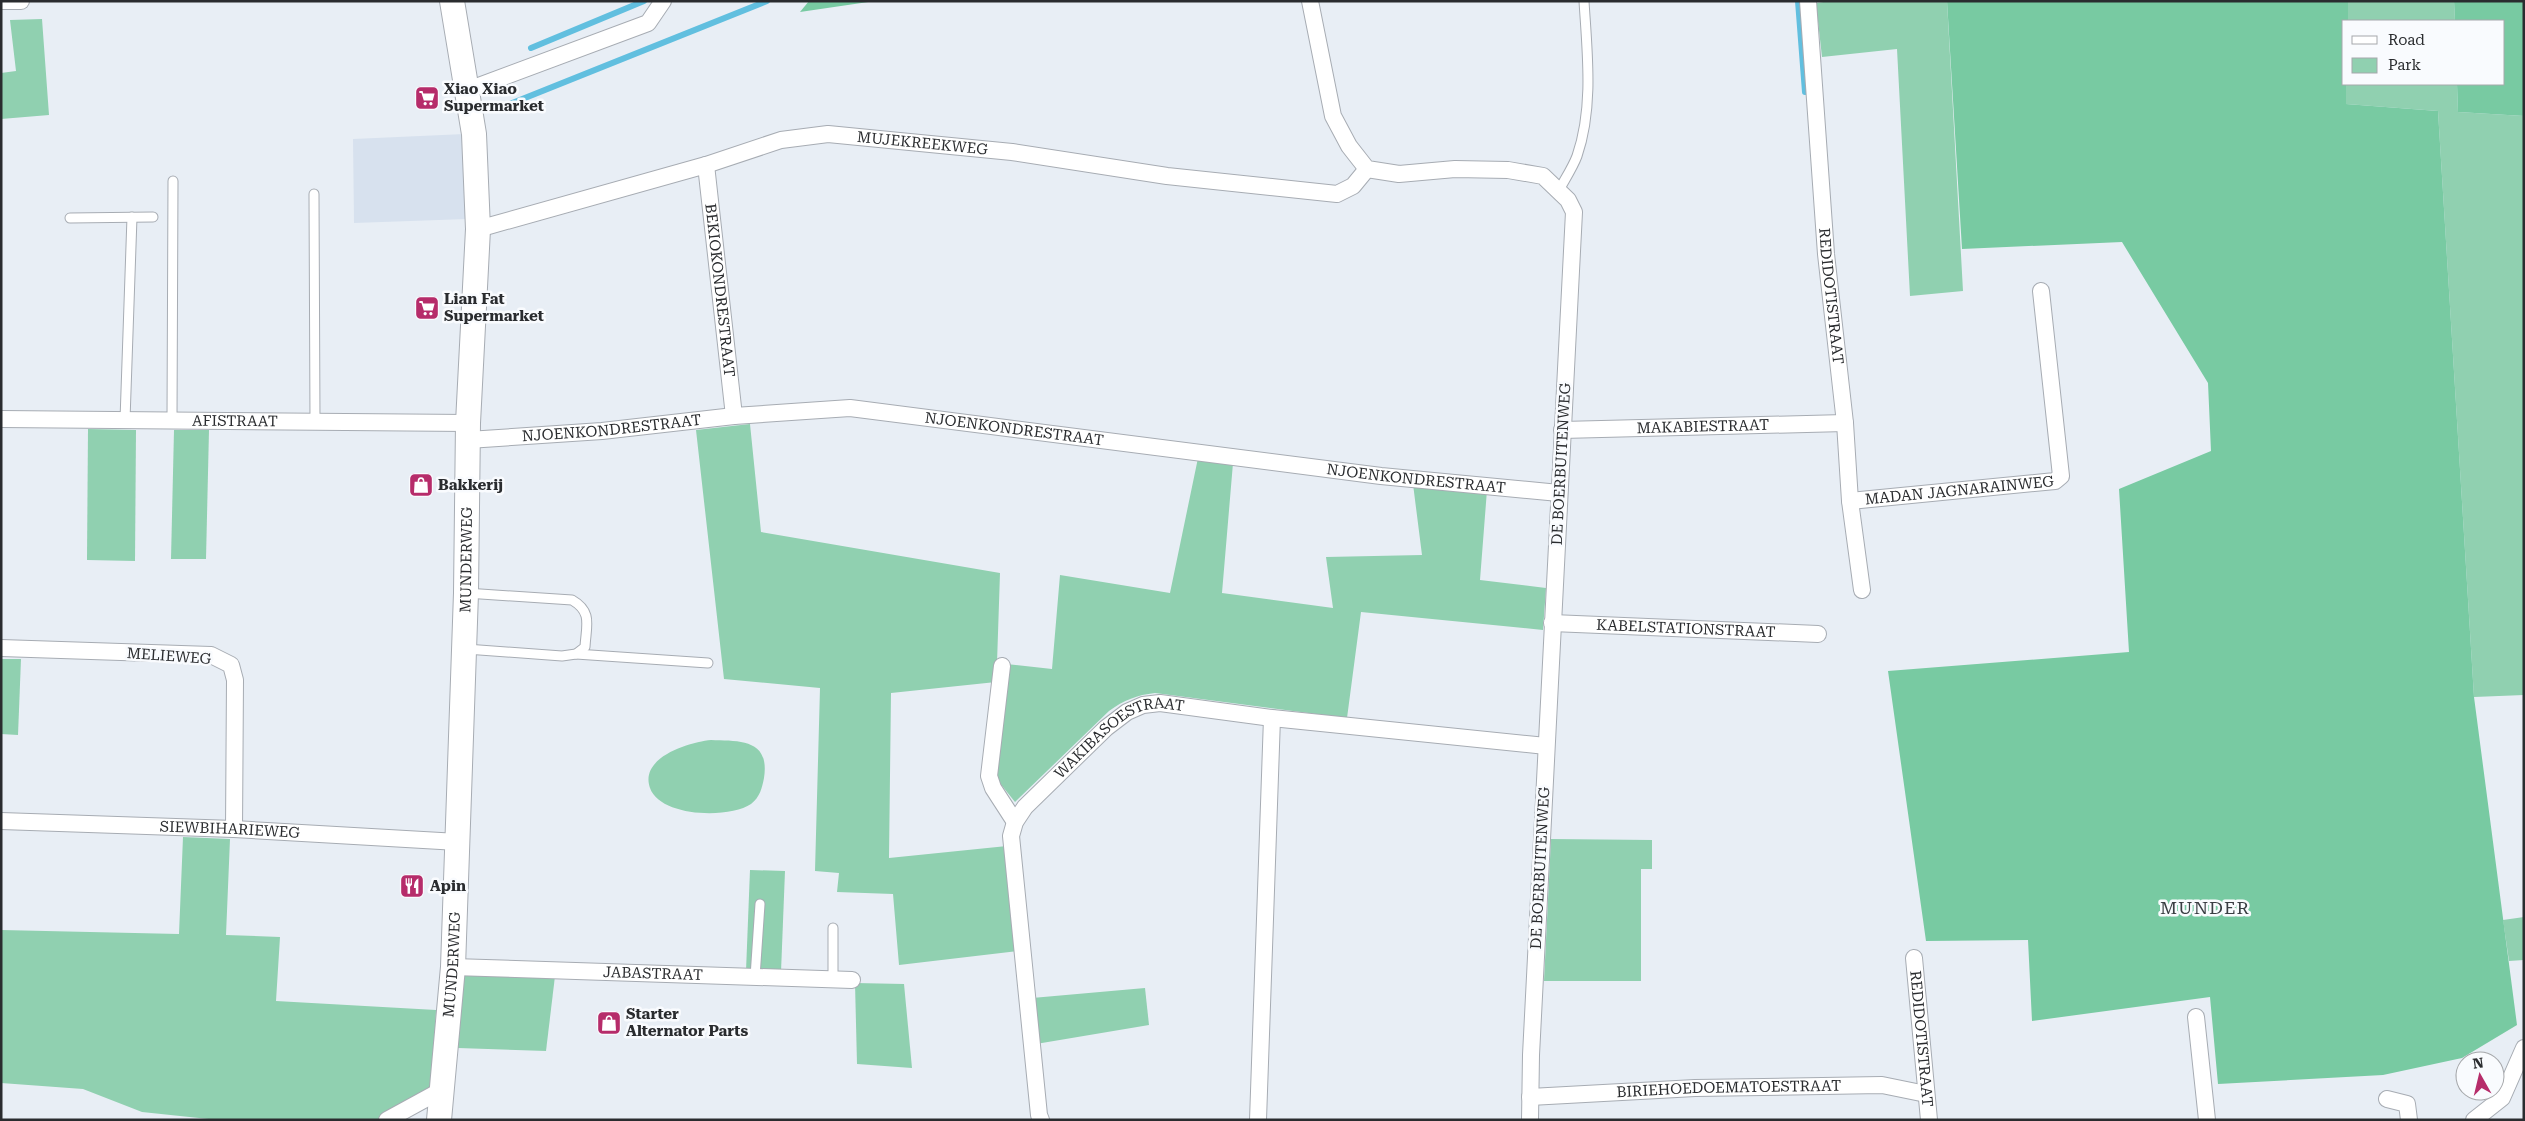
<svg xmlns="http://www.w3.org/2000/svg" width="2525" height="1121" viewBox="0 0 2525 1121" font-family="'Roboto Serif',serif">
<rect width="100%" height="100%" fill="#e8eef5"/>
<polygon fill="#d7e1ee" points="465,134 467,219 354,223 353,139"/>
<g fill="#90d0b0">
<polygon points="1831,1 1947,1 1963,291 1910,296 1897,49 1822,57 1816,3"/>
<polygon points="2348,1 2454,1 2455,21 2348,21"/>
<polygon points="42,19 49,115 1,119 1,73 16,71 10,20"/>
<polygon points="2346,84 2457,84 2458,112 2524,116 2524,695 2474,697 2438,111 2346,104"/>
<path d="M 750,424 L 761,532 L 1000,573 L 997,663 L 1052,669 L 1060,575 L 1170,593 L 1198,458 L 1233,463 L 1222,593 L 1333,608 L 1326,557 L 1422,555 L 1413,484 L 1487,490 L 1480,580 L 1546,588 L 1543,630 L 1361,612 L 1347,718 L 1155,693 C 1137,695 1124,700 1109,711 L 1015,802 L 991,772 L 996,682 L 891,693 L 889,858 L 1007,846 L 1018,951 L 899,965 L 893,894 L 837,892 L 839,873 L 815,871 L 820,688 L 724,679 L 696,430 Z"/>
<polygon points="88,429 136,430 135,561 87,560"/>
<polygon points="174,430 209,430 206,559 171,559"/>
<polygon points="1,659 21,659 18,735 1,734"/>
<path d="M 711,740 C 740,741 770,739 764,778 C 762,788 760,797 751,804 C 729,819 660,817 650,788 C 639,757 690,742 711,740 Z"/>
<polygon points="183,837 230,839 226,935 280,937 276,1001 436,1010 433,1087 386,1120 218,1120 142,1112 83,1089 1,1083 1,930 179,934"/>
<polygon points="1551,839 1652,840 1652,869 1641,869 1641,981 1544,981"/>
<polygon points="750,870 785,871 781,972 746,971"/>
<polygon points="2524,917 2524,960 2509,961 2503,920"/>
<polygon points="476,974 555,976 546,1051 458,1048 461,983 465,976"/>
<polygon points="855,983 904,984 912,1068 857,1064"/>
<polygon points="1145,988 1149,1025 1036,1044 1032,998"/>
</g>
<g fill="#78caa2">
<polygon points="809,1 875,1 800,12"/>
<polygon points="1947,1 2348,1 2348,21 2344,21 2344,84 2346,84 2346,104 2438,111 2474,697 2517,1025 2462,1058 2383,1075 2218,1084 2210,997 2032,1021 2028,940 1926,941 1888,671 2129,652 2119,489 2211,451 2208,383 2122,242 1962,249"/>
<polygon points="2454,1 2524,1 2524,116 2458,112 2457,84 2504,84 2504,21 2455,21"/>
</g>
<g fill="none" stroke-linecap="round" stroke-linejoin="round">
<g stroke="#61bfdf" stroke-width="6">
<polyline points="1798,1 1805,92"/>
<polyline points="531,48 644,1"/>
<polyline points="500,108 767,1"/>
</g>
<defs>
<g id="lane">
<path d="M 1559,190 C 1565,179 1573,167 1577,156 C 1594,107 1587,51 1584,1"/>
<polyline points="314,194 315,422"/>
<polyline points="70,218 153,217"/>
<polyline points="125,420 132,217"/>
<polyline points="172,420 173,181"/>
<path d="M 466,649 L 562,656 L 576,654 L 585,647 C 586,626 593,612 572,600 L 466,593"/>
<polyline points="576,654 708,663"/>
<polyline points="755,977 760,904"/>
<polyline points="833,979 833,928"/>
</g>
<g id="street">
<polyline points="1,1 21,1"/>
<polyline points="1310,1 1333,116 1349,146 1367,169 1399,174 1455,169 1508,170 1543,176 1568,200 1574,212 1531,1055 1530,1120"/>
<path id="s1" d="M 1808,1 L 1826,254 L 1845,423 L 1850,501 L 1862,590"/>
<polyline points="468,90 648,23 663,1"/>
<path id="s2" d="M 706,165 L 734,416"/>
<path id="s3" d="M 478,229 L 706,165 L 781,140 L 828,134 L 1012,152 L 1167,176 L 1337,194 L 1353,186 L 1367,169"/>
<path id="s4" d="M 1,419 L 468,423"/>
<path id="s5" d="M 1562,430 L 1845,423"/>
<path id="s6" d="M 468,440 L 602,431 L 734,416 L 850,408 L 1381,476 L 1559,493"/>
<path id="s7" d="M 1850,501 L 2055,481 L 2061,476 L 2041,291"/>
<path id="s8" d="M 1552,623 L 1818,634"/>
<polyline points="1,648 211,655 231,665 235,680 234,829"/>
<polyline points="1002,666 989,776 993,788 1015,822"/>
<path id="s9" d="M 1,821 L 234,829 L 458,842"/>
<path id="s10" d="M 1914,958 L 1929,1120"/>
<path id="s11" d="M 453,967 L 852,980"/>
<polyline points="2196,1017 2207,1120"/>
<path id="s12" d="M 1530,1097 L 1695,1088 L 1882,1085 L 1926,1094"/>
<polyline points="2387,1099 2407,1104 2409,1120"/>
<polyline points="387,1120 440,1091"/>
<path id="s13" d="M 1041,1120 L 1039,1115 L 1011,836 L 1015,822 L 1025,807 L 1106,728 L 1127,712 L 1143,705 L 1160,703 L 1272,718 L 1546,746"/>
<polyline points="1258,1120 1272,718"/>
<polyline points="2474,1120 2502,1098 2524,1048"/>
</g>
<g id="secondary">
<path id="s14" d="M 439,1120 L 453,967 L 466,593 L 468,423 L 478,229 L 474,134 L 452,1"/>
</g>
</defs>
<use href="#lane" stroke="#a7acb3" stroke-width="11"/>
<use href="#street" stroke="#a7acb3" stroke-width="18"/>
<use href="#secondary" stroke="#a7acb3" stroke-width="26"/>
<use href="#lane" stroke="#fff" stroke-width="9"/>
<use href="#street" stroke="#fff" stroke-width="16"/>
<use href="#secondary" stroke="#fff" stroke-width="24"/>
</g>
<defs>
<symbol id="supermarket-square" viewBox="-11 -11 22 22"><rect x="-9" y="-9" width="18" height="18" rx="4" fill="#b62c6a" stroke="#f9fbfe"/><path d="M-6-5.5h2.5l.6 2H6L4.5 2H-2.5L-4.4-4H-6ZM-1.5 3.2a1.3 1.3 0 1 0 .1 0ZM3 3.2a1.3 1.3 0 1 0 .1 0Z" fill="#fff"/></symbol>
<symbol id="shop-square" viewBox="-11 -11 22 22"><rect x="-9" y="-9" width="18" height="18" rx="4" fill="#b62c6a" stroke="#f9fbfe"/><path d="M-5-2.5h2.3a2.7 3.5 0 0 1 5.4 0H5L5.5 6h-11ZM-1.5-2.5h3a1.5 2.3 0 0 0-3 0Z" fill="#fff"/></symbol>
<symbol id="restaurant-square" viewBox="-11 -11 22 22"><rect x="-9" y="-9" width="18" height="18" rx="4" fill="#b62c6a" stroke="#f9fbfe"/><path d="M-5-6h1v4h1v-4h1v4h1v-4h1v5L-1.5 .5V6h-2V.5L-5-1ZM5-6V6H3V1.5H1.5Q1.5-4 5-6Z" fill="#fff"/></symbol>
</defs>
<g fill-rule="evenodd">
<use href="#supermarket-square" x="413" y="84" width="28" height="28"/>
<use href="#supermarket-square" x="413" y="294" width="28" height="28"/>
<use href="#shop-square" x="407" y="471" width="28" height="28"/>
<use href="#restaurant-square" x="398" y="872" width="28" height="28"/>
<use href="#shop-square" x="595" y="1009" width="28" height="28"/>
</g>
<g text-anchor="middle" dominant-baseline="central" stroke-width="5" stroke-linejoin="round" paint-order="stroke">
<g font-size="15" font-weight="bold" fill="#2a2c2f" stroke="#f9fbfe" text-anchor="start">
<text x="444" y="89">Xiao Xiao<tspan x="444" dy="17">Supermarket</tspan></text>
<text x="444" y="299">Lian Fat<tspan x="444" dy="17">Supermarket</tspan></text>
<text x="438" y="485">Bakkerij</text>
<text x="430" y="886">Apin</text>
<text x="626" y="1014">Starter<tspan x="626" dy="17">Alternator Parts</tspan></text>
</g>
<g font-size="15" fill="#2a2c2f" stroke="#f9fbfe">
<text stroke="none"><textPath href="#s3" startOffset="458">MUJEKREEKWEG</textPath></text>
<text stroke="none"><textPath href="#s2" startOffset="126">BEKIOKONDRESTRAAT</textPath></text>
<text stroke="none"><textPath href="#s1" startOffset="296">REDIDOTISTRAAT</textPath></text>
<text stroke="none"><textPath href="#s4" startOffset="234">AFISTRAAT</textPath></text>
<text stroke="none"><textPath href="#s5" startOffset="141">MAKABIESTRAAT</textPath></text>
<text stroke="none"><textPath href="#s6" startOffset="144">NJOENKONDRESTRAAT</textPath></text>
<text stroke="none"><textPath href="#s6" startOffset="549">NJOENKONDRESTRAAT</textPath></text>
<text transform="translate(1561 464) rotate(-87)">DE BOERBUITENWEG</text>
<text stroke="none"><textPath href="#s6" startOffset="954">NJOENKONDRESTRAAT</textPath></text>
<text stroke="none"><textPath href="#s7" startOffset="110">MADAN JAGNARAINWEG</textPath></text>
<text stroke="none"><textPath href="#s14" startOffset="561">MUNDERWEG</textPath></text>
<text stroke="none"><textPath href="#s8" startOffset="134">KABELSTATIONSTRAAT</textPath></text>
<text transform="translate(169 656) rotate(4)">MELIEWEG</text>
<text stroke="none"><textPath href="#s13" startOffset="440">WAKIBASOESTRAAT</textPath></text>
<text stroke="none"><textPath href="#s9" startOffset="229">SIEWBIHARIEWEG</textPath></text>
<text transform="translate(1540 868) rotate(-87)">DE BOERBUITENWEG</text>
<text stroke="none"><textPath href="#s14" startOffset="156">MUNDERWEG</textPath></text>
<text stroke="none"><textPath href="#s11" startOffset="200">JABASTRAAT</textPath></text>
<text stroke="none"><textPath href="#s10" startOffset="81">REDIDOTISTRAAT</textPath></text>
<text stroke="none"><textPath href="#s12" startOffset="199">BIRIEHOEDOEMATOESTRAAT</textPath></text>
</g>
<g font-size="18" letter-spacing="1" fill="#3a3e43" stroke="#f9fbfe">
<text x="2205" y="907">MUNDER</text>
</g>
</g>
<rect width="2525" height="1121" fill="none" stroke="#2a2c2f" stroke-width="5"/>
<rect x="2342" y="20" width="162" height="65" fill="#f9fbfe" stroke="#a6a8ab"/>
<rect x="2352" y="36" width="25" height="8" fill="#ffffff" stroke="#a6a8ab"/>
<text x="2388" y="45" font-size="15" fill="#2a2c2f">Road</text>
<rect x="2352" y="58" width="25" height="15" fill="#90d0b0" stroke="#a6a8ab"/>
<text x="2388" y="70" font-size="15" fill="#2a2c2f">Park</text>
<g transform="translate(2480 1076) rotate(352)"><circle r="24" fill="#f9fbfe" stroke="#a6a8ab"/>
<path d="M0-4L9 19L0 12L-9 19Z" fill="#b62c6a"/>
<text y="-8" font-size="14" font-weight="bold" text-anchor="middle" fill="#2a2c2f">N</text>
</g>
</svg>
